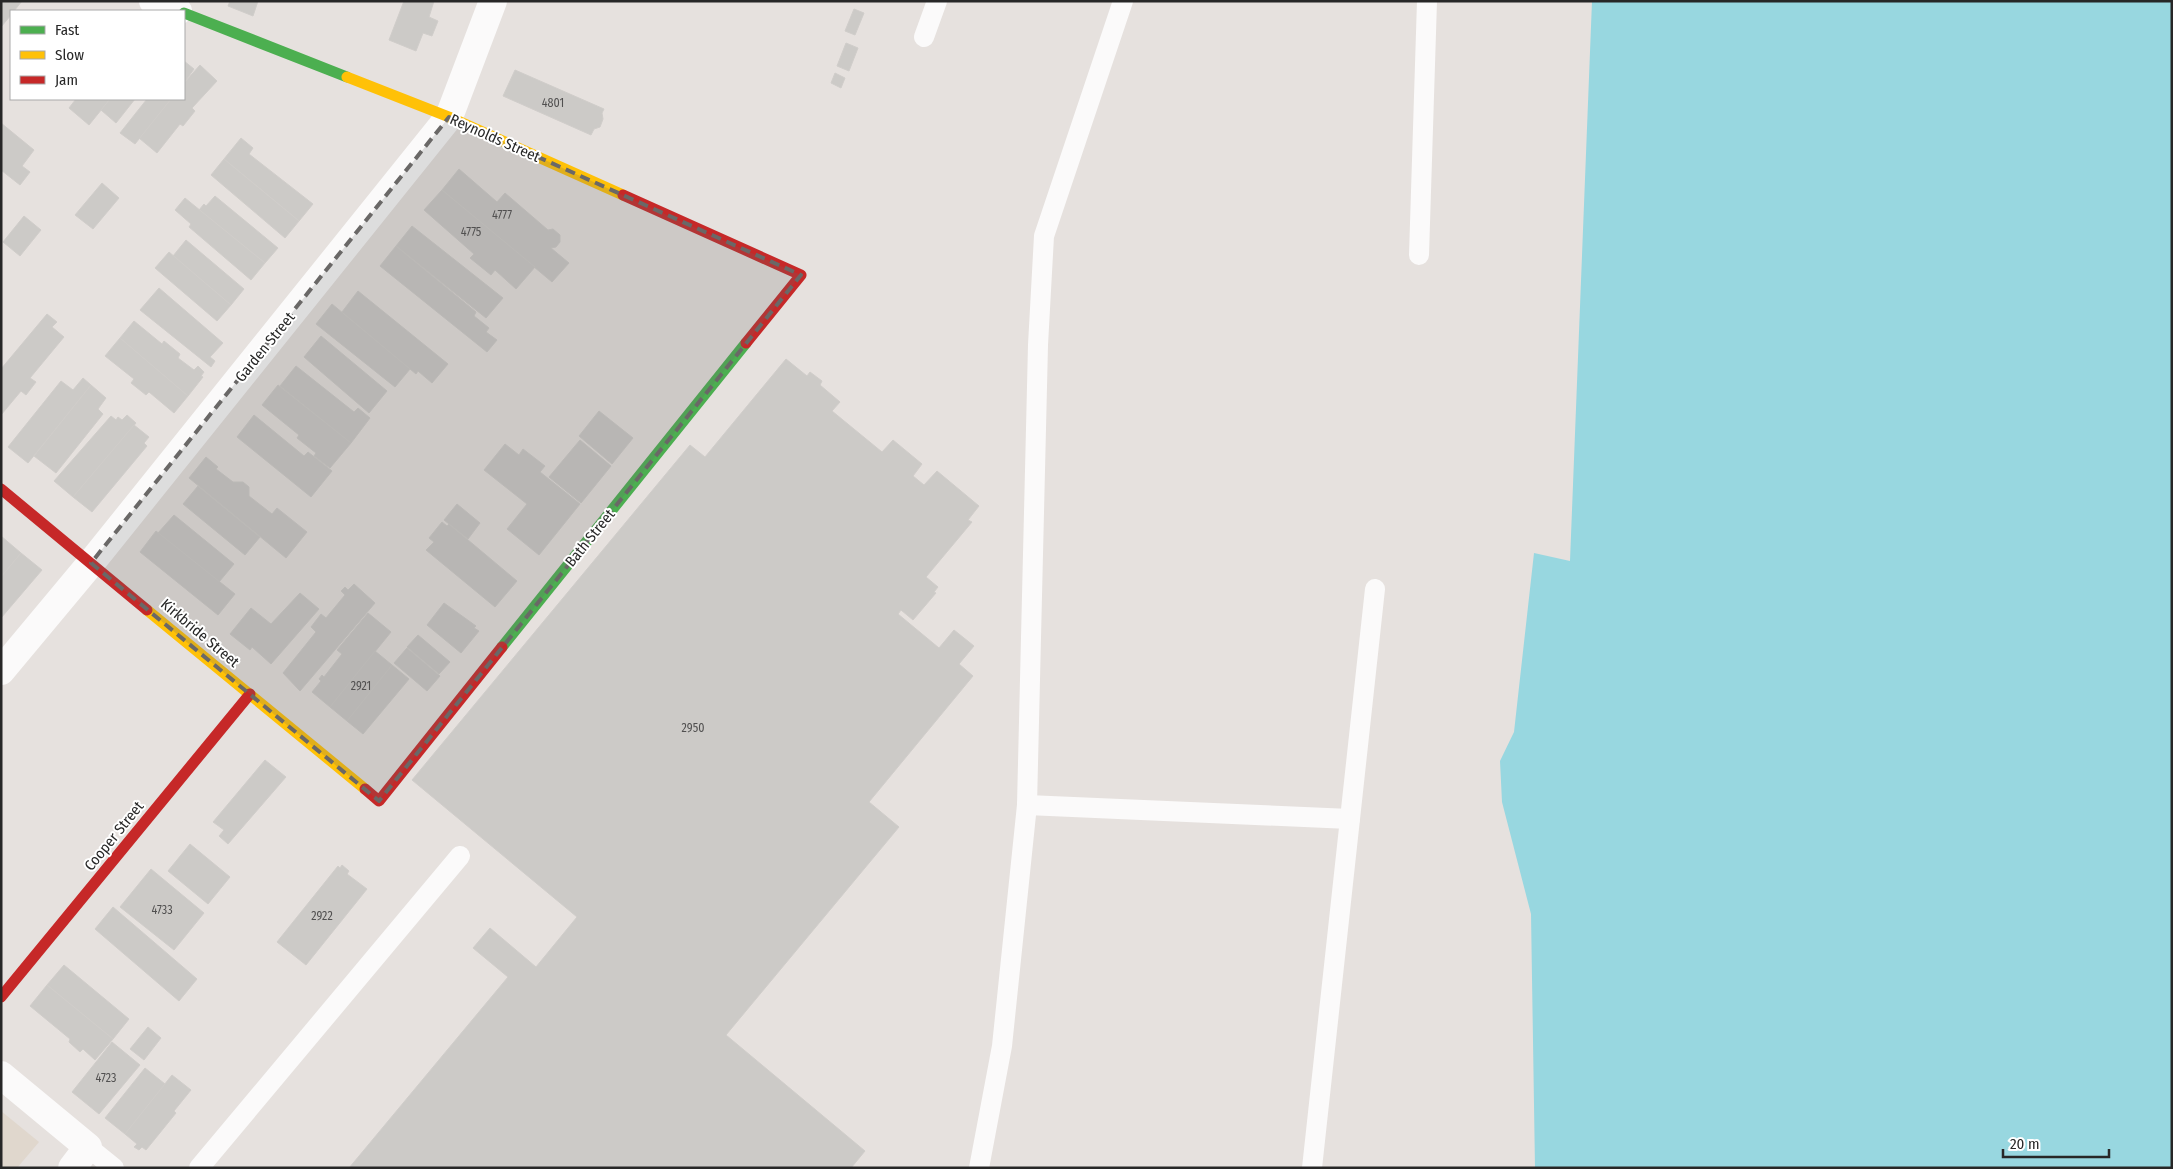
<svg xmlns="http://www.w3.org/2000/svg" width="2173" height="1169" viewBox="0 0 2173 1169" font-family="'Fira Sans Condensed',sans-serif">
<rect width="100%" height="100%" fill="#e6e1de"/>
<polygon fill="#e0d7cd" points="1,1111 39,1142 17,1168 1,1168"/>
<polygon fill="#98d7e0" points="1592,1 2172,1 2172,1168 1535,1168 1531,914 1502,802 1500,761 1514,732 1534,553 1570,561"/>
<g fill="#cccac7" stroke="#d0cdca">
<polygon points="1,1 22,1 14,11 11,11 11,15 1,27"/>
<polygon points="230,1 258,1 253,16 228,6"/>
<polygon points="404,1 434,1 429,17 438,21 432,36 423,33 416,51 389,40"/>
<polygon points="854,9 864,13 855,35 845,31"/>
<polygon points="846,43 858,48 849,71 837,66"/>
<polygon points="184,61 194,69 184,83"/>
<polygon points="200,65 217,81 192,108 195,111 183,126 180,124 157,153 139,138 171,99 184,99 184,83"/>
<polygon points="515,70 604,109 602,113 603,119 600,127 594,129 591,135 503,96"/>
<polygon points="835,73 845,78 841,88 831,83"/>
<polygon points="76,99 110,99 89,125 69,108"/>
<polygon points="110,99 135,99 116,123 101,110"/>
<polygon points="147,99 171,99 135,144 120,133"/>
<polygon points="1,123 34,150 22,166 30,172 20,185 1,170"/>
<polygon points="241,138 253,148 249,154 313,204 299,221 224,159"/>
<polygon points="224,159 299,221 285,238 211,175"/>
<polygon points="459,169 497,202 505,193 548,230 553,229 560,235 560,242 556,247 551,248 569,263 552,282 442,190"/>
<polygon points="102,183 119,198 93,229 75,215"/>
<polygon points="442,190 535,267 516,289 495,270 491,275 470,258 474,254 424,210"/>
<polygon points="215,196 278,248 265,263 199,210 204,204 206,206"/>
<polygon points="185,198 265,263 251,280 189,227 191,224 175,210"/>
<polygon points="24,216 41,230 20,256 3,242"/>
<polygon points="412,226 503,298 486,318 396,246"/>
<polygon points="186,240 244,289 231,305 173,256"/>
<polygon points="396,246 476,312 474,316 489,328 486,332 497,340 487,352 380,266"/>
<polygon points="169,252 231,305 217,321 155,268"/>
<polygon points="159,288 223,343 210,357 215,361 211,367 140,310"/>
<polygon points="358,291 448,364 432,383 418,371 416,374 342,312"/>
<polygon points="332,304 410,369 395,387 316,324"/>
<polygon points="47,314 57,322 52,327 64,337 30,378 36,382 26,395 21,391 1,415 1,369"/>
<polygon points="134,321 162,344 164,341 180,354 178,358 194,370 198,366 204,372 201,376 203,377 188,396 120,338"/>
<polygon points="321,336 387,391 369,413 304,357"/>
<polygon points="120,338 188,396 174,413 149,392 146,395 131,383 134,379 105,356"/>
<polygon points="786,359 807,376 810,372 822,381 820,385 840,402 832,411 882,452 893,440 922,464 913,476 924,485 937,471 979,506 968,520 972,522 926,577 938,587 934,592 936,593 913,620 901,610 898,614 939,648 954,630 974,646 959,664 973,676 869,802 899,827 726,1035 865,1151 851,1168 349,1168 508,977 473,948 490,928 536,967 577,917 412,780 690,445 705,457"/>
<polygon points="296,366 354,412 358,408 370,418 351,443 280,386"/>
<polygon points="83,378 91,385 28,463 8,447 61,381 73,390"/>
<polygon points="91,385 106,398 98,409 103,414 56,473 34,456"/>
<polygon points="278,385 351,443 330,468 314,456 316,453 297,438 299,435 262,405"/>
<polygon points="599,411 633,438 612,464 579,436"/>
<polygon points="127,415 136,423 73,497 54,481 111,416 116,420 118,417 122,420"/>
<polygon points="254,415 304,456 308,452 332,471 311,497 237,437"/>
<polygon points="134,425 149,437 144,443 147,446 92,512 73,497"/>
<polygon points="580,440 611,466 581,503 549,477"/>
<polygon points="505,444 519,455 523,449 545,466 540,472 580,504 539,555 507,529 527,504 484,470"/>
<polygon points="206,457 218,467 216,469 233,482 243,482 249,487 249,496 272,514 277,508 307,532 286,558 189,478"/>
<polygon points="198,486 260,537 245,555 183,504"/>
<polygon points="457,504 480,523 468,539 444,520"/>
<polygon points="174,515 234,564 219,582 158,533"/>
<polygon points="442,522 447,526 449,524 517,581 495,607 426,550 434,542 429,538"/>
<polygon points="156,531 235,594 218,615 140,552"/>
<polygon points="1,536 21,553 1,577"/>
<polygon points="21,553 42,570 1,618 1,577"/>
<polygon points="354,584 375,603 300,691 283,673 316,632 311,627 321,614 326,618 345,595 341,591 345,587 348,590"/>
<polygon points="300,593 319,609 271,664 252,647 250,650 230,634 251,608 271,624"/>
<polygon points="444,603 476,626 474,628 479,631 461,653 427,625"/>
<polygon points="368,613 391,632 330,707 312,692 321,681 319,679 322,675 324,677 342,654 337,650"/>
<polygon points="418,635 450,662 439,674 407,647"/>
<polygon points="407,648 440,676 427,691 394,663"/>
<polygon points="375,651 392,665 347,721 330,707"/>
<polygon points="392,665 409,679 363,734 347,721"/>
<polygon points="265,760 286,777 228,844 219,836 224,830 213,822"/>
<polygon points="190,844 230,877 208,904 168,871"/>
<polygon points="342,865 349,871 347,874 367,889 306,965 277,942 338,866 340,868"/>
<polygon points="151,869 204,913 174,950 120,907"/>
<polygon points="113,907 197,979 179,1001 95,929"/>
<polygon points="64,965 129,1019 113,1039 47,985"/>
<polygon points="47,985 113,1039 95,1060 83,1049 80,1052 69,1042 70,1039 30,1006"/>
<polygon points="148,1027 161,1038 144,1060 130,1049"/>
<polygon points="112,1042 140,1065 99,1114 72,1092"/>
<polygon points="145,1068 165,1084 125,1134 105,1118"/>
<polygon points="172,1075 191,1090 174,1111 176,1113 146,1150 142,1147 139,1150 134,1147 137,1144 125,1134"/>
</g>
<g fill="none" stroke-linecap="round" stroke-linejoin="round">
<g stroke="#fbfafa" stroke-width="20">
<polyline points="924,37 937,1"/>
<polyline points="1419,255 1427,1"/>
<polyline points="1027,805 1350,819"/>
<polyline points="88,1147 114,1168"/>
<polyline points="199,1168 460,856"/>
<polyline points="979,1168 1002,1046 1027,805 1038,345 1044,236 1123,1"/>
<polyline points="1312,1168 1375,589"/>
</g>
<g stroke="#fbfafa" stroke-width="28">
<polyline points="153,1 178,11"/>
<polyline points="1,671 91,563 449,117 493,1"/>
<polyline points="1,1075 88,1147 72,1168"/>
</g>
<g stroke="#4caf50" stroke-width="11">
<polyline points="184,13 347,77"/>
<polyline points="502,647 746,343"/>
</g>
<g stroke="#ffc107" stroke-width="11">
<polyline points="347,77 449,117 623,195"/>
<polyline points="147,610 365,789"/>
</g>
<g stroke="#c62828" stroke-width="11">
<polyline points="623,195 801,275 746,343"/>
<polyline points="1,489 147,610"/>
<polyline points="365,789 379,801 502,647"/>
<polyline points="1,997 250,694"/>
</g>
</g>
<path fill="#6a6867" fill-opacity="0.2" stroke="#6a6867" stroke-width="4" stroke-dasharray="10 6" stroke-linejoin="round" d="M 449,117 L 801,275 L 379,801 L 91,563 Z"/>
<g text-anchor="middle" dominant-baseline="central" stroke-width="4" stroke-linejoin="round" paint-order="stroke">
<g font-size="12" fill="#515050">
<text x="553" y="103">4801</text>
<text x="502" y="215">4777</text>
<text x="471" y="232">4775</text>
<text x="361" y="686">2921</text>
<text x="693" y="728">2950</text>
<text x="162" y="910">4733</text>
<text x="322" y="916">2922</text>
<text x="106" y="1078">4723</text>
</g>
<g font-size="15" fill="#272727" stroke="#fff">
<text transform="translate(495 138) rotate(24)">Reynolds Street</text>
<text transform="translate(265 347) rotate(-51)">Garden Street</text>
<text transform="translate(590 538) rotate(-51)">Bath Street</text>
<text transform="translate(200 633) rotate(40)">Kirkbride Street</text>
<text transform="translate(114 836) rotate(-51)">Cooper Street</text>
</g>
</g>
<rect width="2173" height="1169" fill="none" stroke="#272727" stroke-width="5"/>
<rect x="10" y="10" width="175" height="90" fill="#ffffff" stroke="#a9a9a9"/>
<rect x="20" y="26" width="25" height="8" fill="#4caf50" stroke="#a9a9a9"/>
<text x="55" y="35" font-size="15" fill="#272727">Fast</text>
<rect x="20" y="51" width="25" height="8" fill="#ffc107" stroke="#a9a9a9"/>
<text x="55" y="60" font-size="15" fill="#272727">Slow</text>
<rect x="20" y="76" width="25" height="8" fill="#c62828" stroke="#a9a9a9"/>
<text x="55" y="85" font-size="15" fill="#272727">Jam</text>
<path d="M2003 1149v8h106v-8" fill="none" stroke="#272727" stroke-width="2.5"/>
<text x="2010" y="1149" font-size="15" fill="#272727" stroke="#ffffff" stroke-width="4" paint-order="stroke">20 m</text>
</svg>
